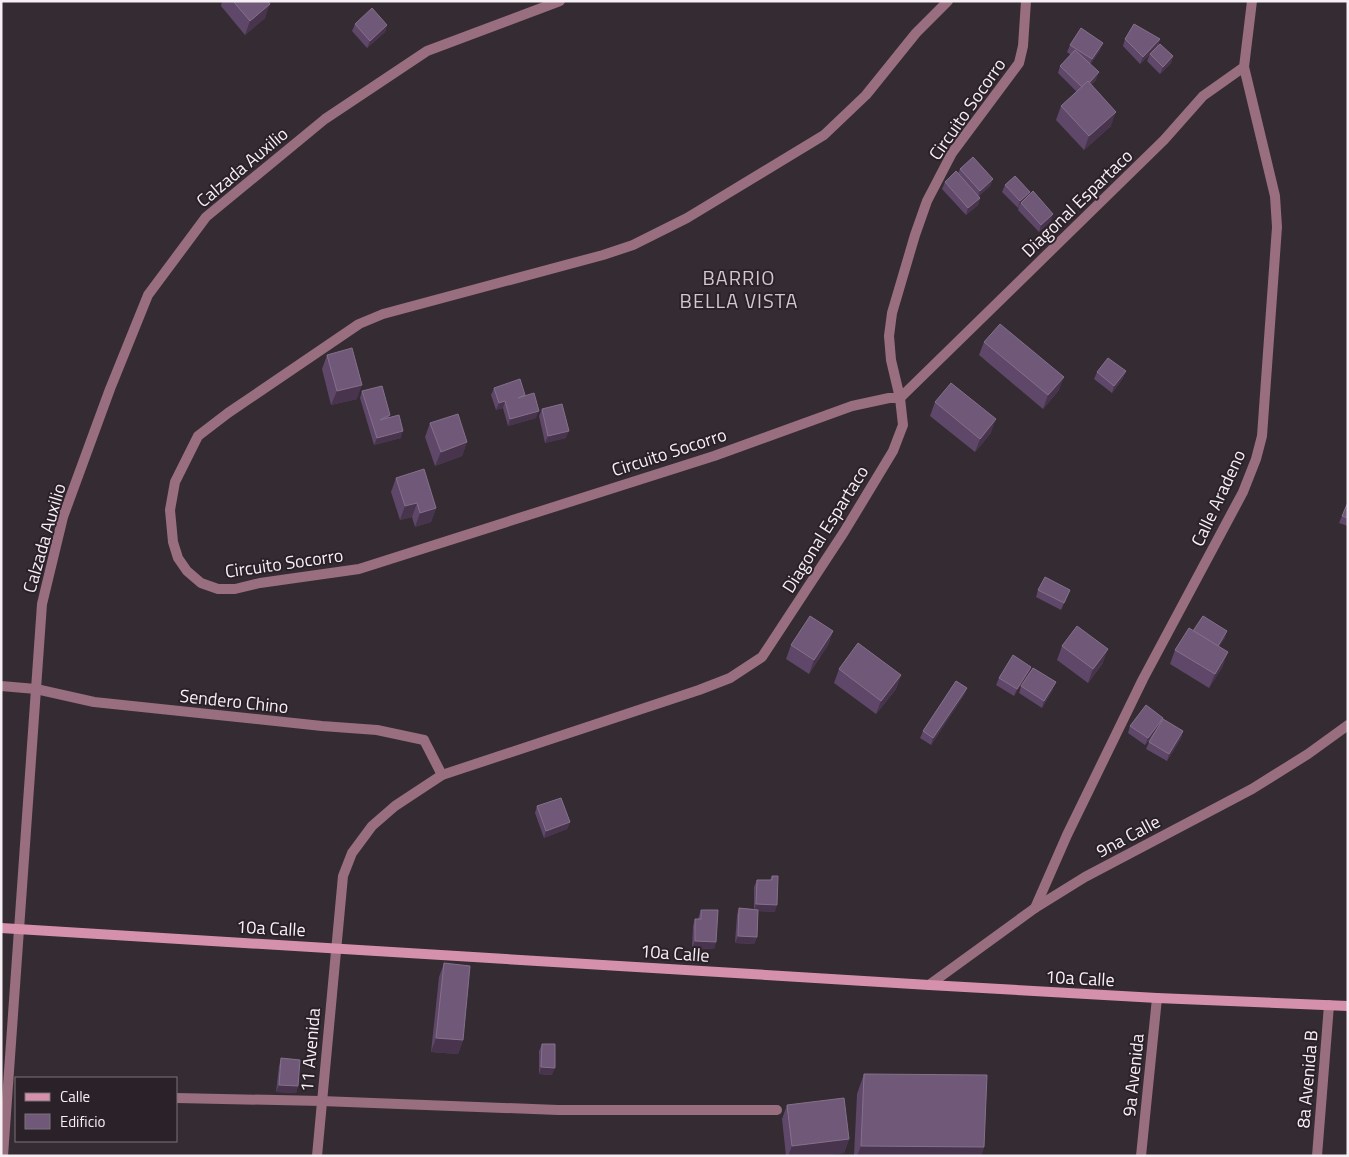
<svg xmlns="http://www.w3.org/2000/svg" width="1349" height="1157" viewBox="0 0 1349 1157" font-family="'Titillium Web',sans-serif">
<rect width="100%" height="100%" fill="#352b32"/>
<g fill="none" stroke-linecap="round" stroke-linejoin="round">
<polyline stroke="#996e7e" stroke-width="10" points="424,740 442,775"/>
<g stroke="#996e7e" stroke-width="10">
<polyline points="900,398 889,398 852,406 714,456 359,569 260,583 235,589 218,589 201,583 187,571 178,558 173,542 170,510 175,482 198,436 228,413 359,324 383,314 603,255 633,245 687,218 824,135 866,95 916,33 948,1"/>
<polyline points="900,398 1164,140 1203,96 1244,67"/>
<polyline points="1,686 36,689 94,702 322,726 377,730 424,740"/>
<polyline points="1035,908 1067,835 1143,679 1243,492 1256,459 1262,436 1277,227 1275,196 1244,67 1252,1"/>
<polyline points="929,985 1035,908 1085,877 1252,789 1308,754 1348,725"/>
<polyline points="176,1098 321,1101 558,1110 777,1110"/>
<polyline points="3,1156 42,604 63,517 110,389 148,295 206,217 325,119 427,51 560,1"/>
<polyline points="317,1156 343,876 352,853 372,826 395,806 442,775 699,690 730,678 762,657 844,532 893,451 903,425 900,398 891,360 889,336 892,313 915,235 927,201 952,153 1019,63 1023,46 1026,1"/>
<polyline points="1141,1156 1157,998"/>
<polyline points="1317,1156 1329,1005"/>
</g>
<polyline stroke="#d591ab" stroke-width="10" points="1,928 929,985 1157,998 1348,1006"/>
</g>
<g fill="#5f4769">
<polygon points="222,1 268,1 265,18 245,35 221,6"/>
<polygon points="355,24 387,25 385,32 367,48 352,31"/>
<polygon points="1125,39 1160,39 1158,46 1173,56 1171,63 1160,74 1147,61 1150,54 1140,64 1123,46"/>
<polygon points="1070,45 1100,50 1090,65 1096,80 1091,85 1111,126 1084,150 1056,120 1061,106 1077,92 1058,73 1060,66 1071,55 1067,52"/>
<polygon points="960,169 993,179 990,186 979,196 980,198 978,205 966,215 942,189 945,182 958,173"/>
<polygon points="1005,185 1029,195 1051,221 1039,232 1018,210 1019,206 1018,208 1002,192"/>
<polygon points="984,342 1059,390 1043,409 979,355"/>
<polygon points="327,355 357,399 331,405 322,369"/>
<polygon points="1126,371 1123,378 1112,393 1094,379 1097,372"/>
<polygon points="494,388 525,395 524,396 536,418 508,426 503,408 496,410 491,395"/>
<polygon points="362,391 390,415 389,417 401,438 374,445 360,398"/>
<polygon points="935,402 991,433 975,452 930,416"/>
<polygon points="542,409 566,438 545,443 539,416"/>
<polygon points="430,423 467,442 462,456 435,466 425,437"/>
<polygon points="396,478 436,508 431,522 415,527 412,517 400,520 391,492"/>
<polygon points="1348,502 1348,526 1339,523"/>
<polygon points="1038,590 1070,590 1061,610 1036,597"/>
<polygon points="833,631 828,645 809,674 786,659 791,645"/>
<polygon points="1225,638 1219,646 1223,666 1209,688 1170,664 1175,650"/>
<polygon points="1062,646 1103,663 1088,683 1057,660"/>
<polygon points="1031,667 1014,696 996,685 999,678"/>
<polygon points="839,669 901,675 896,689 876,714 834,683"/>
<polygon points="1021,686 1053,689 1042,708 1019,693"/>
<polygon points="967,688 964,695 931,745 920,738 923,731"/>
<polygon points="1161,722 1183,731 1181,738 1167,761 1146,749 1149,742 1155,733 1145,745 1128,733 1130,726"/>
<polygon points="537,806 570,822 567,829 544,838 535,813"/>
<polygon points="772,876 775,912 758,911 757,937 754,944 735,943 737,915 739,908 754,909 754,887 757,880 770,880"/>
<polygon points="701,910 716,942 714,949 692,948 693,926 695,919 698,919"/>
<polygon points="444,963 463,1040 458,1054 431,1052 439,977"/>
<polygon points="542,1044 552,1075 539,1074 539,1051"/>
<polygon points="281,1058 298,1086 296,1093 276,1092 279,1066"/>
<polygon points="864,1074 984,1147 981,1156 854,1156 857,1094"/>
<polygon points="787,1105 849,1139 844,1153 818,1156 786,1156 782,1119"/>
</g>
<g fill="#48344d">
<polygon points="270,4 265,18 245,35 250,21"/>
<polygon points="387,25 385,32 367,48 370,41"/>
<polygon points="1160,39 1157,46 1140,64 1143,57"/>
<polygon points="1103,43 1100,50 1089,66 1092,59"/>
<polygon points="1173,56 1171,63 1160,74 1163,67"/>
<polygon points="1099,72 1096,80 1081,96 1084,89"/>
<polygon points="1116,112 1111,126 1084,150 1089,136"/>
<polygon points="993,179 990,186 977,198 980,191"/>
<polygon points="1030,192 1028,199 1021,203 1019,206 1018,208 1020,201"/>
<polygon points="980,198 978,205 966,215 968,208"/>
<polygon points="1053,214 1051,221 1039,232 1041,225"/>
<polygon points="1126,371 1123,378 1112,393 1114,386"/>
<polygon points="1064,377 1059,390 1043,409 1048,395"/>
<polygon points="362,385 357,399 331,405 337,391"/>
<polygon points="505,401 503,408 496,410 499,403"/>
<polygon points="539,411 536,418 508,426 510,419"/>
<polygon points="996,419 991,433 975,452 980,439"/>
<polygon points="403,431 401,438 374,445 377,438"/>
<polygon points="569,431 566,438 545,443 548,436"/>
<polygon points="467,442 462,456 435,466 441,452"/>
<polygon points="417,503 412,517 400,520 405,506"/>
<polygon points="436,508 431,522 415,527 420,513"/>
<polygon points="833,631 828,645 809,674 814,660"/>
<polygon points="1227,631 1225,638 1213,656 1215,649"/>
<polygon points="1108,649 1103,663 1088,683 1093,669"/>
<polygon points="1228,652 1223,666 1209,688 1215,674"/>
<polygon points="1031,667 1029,674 1014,696 1017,689"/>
<polygon points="901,675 896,689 876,714 881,701"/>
<polygon points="1056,682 1053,689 1042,708 1044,701"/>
<polygon points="967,688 964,695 931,745 933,738"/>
<polygon points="1163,718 1160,725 1145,745 1148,738"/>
<polygon points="1183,731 1181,738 1167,761 1169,754"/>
<polygon points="570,822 567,829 544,838 546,831"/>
<polygon points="756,904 777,905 775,912 754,911"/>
<polygon points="738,936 757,937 754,944 735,943"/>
<polygon points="695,941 716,942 714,949 692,948"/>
<polygon points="436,1038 463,1040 458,1054 431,1052"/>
<polygon points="541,1067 555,1068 552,1075 539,1074"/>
<polygon points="279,1085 298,1086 296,1093 276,1092"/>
<polygon points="849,1139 844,1153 818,1156 788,1156 792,1146"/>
<polygon points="861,1146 984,1147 981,1156 857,1156"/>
</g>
<g fill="#705978" stroke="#85708c">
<polygon points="233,1 268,1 270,4 250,21"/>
<polygon points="372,8 387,25 370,41 355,24"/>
<polygon points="1134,24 1160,39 1143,57 1125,39"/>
<polygon points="1081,28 1103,43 1092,59 1070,45"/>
<polygon points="1160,44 1173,56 1163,67 1150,54"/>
<polygon points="1075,50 1099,72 1089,83 1088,81 1082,87 1060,66"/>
<polygon points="1088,81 1116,112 1089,136 1061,106"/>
<polygon points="973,157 993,179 980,191 960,169"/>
<polygon points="956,171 980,198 968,208 945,182"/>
<polygon points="1015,176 1030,192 1020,201 1005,185"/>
<polygon points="1033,191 1053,214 1041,225 1021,203"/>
<polygon points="1000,324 1064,377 1048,395 984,342"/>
<polygon points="352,348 362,385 337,391 327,355"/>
<polygon points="1108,358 1126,371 1114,386 1097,372"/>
<polygon points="520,379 525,395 518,398 534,393 539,411 510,419 505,401 499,403 494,388"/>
<polygon points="951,383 996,419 980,439 935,402"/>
<polygon points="382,386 390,415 380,420 399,415 403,431 377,438 362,391"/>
<polygon points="562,404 569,431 548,436 542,409"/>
<polygon points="458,414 467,442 441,452 430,423"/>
<polygon points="424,469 436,508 420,513 417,503 405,506 396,478"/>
<polygon points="1348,502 1348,518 1342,516"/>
<polygon points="1045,577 1070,590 1064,603 1038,590"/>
<polygon points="810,616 833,631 814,660 791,645"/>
<polygon points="1203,616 1227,631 1218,646 1193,631"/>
<polygon points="1077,626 1108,649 1093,669 1062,646"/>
<polygon points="1189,628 1228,652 1215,674 1175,650"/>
<polygon points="858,643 901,675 881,701 839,669"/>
<polygon points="1013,655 1031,667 1017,689 999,678"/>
<polygon points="1033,668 1056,682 1044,701 1021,686"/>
<polygon points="956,681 967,688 933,738 923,731"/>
<polygon points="1146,705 1163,718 1148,738 1130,726"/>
<polygon points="1163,719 1183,731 1169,754 1149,742"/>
<polygon points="561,798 570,822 546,831 537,806"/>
<polygon points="772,876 778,876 777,905 756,904 757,880 772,880"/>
<polygon points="739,908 758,910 757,937 738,936"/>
<polygon points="701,910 718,910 716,942 695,941 695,919 701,919"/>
<polygon points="444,963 470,966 463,1040 436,1038"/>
<polygon points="542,1044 555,1044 555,1068 541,1067"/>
<polygon points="281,1058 300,1060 298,1086 279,1085"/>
<polygon points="864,1074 987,1075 984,1147 861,1146"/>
<polygon points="844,1098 849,1139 792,1146 787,1105"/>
</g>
<g text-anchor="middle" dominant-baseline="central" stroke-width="4" stroke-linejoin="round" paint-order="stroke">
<g font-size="18" fill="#f6eff4" stroke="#2b2128">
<text transform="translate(967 109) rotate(-55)">Circuito Socorro</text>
<text transform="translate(242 167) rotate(-40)">Calzada Auxilio</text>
<text transform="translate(1077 203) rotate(-44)">Diagonal Espartaco</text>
<text transform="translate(669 452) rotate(-18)">Circuito Socorro</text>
<text transform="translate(1218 498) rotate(-65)">Calle Aradeno</text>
<text transform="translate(825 529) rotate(-58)">Diagonal Espartaco</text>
<text transform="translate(44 538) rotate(-74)">Calzada Auxilio</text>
<text transform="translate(284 563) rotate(-8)">Circuito Socorro</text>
<text transform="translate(234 701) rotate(6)">Sendero Chino</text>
<text transform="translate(1128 836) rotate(-28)">9na Calle</text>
<text transform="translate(271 928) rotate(3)">10a Calle</text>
<text transform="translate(675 953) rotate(4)">10a Calle</text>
<text transform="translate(1080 978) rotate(3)">10a Calle</text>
<text transform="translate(310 1050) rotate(-85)">11 Avenida</text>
<text transform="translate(1133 1075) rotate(-84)">9a Avenida</text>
<text transform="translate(1307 1079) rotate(-85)">8a Avenida B</text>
</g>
<g font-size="20" letter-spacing="1" fill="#d2c6cf" stroke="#2b2128">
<text x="739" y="277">BARRIO<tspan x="739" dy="23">BELLA VISTA</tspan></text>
</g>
</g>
<rect width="1349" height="1157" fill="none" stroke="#f6eff4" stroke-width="5"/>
<rect x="15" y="1077" width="162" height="65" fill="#2b2128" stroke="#7c737a"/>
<rect x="25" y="1093" width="25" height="8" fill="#d591ab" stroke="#7c737a"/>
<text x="60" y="1102" font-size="15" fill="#f6eff4">Calle</text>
<rect x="25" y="1114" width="25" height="15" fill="#705978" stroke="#7c737a"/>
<text x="60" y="1127" font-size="15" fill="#f6eff4">Edificio</text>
</svg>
